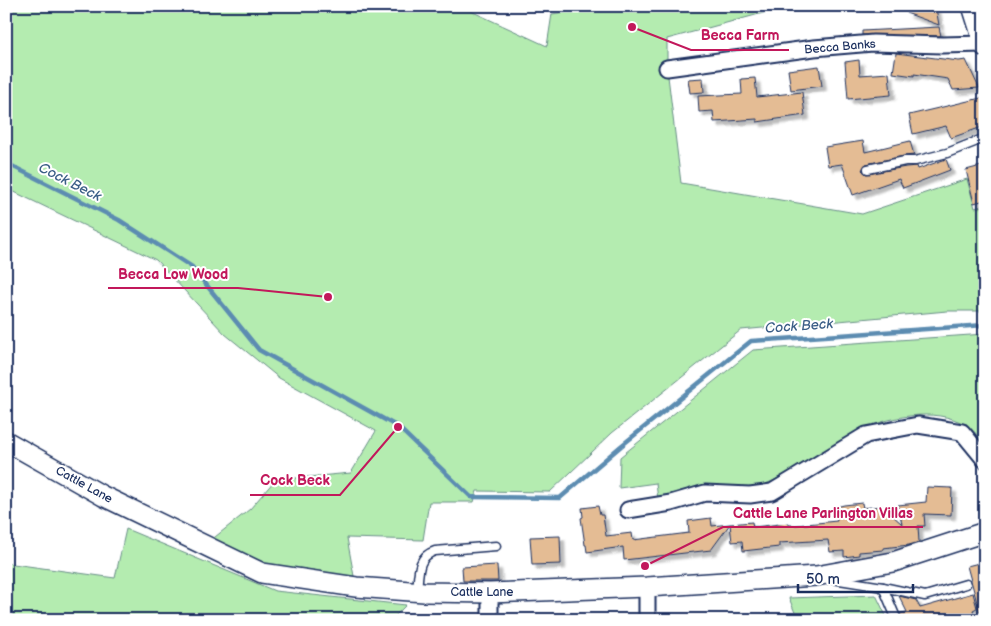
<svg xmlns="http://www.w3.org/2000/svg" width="991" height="626" viewBox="0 0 991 626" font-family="'Balsamiq Sans',sans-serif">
<defs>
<filter id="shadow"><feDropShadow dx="4.5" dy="4.5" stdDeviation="1" flood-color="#0004"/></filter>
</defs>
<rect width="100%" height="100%" fill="#fff"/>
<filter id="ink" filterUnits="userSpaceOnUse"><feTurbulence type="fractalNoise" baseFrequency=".02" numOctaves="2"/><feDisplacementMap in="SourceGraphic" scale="10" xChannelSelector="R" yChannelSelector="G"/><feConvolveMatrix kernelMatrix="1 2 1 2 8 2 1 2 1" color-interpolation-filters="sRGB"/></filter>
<g filter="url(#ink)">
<g fill="#b4ecb0" stroke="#688e87">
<polygon points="6,6 460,6 547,46 552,14 601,6 789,6 667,39 667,68 681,183 862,214 967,179 975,208 985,205 985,311 947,311 741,330 612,433 550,492 477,491 474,502 429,502 423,540 347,538 356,587 262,573 205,545 250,509 275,480 351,473 376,431 279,378 225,334 156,260 6,188"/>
<path d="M 985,334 L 985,444 C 980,438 973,429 966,425 C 935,406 885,417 855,433 C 823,450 794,473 761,486 L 658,500 L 656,483 L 619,488 L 620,457 L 753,350 Z"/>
<polygon points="126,529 275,591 406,605 391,620 6,620 6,611 9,604 6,604 6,563 115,578"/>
<polygon points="876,595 888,620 798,620 789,598"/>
</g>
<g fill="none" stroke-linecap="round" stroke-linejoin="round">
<polyline stroke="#5b8cb1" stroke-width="4.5" points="6,163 119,220 192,267 259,350 398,427 471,497 560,498 621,446 751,341 985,325"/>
</g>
<g fill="#e4bc94" stroke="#1b2f5e" filter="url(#shadow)">
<polygon points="936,8 939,25 906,13"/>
<polygon points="939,27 941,36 862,35 862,31"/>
<polygon points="896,53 959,61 966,60 979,88 953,90 948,79 914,74 914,76 893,73"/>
<polygon points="859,60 860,75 889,73 891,95 848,99 845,62"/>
<polygon points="819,66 822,86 791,90 788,70"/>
<polygon points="703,78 704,92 690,93 688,79"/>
<polygon points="755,78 757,97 802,92 805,115 757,122 757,119 714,122 713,111 699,112 698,96 742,94 741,79"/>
<polygon points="985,97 985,126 951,138 946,126 913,134 909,115"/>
<polygon points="863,141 865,152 910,141 914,155 904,156 866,164 862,170 866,174 906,167 917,166 918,169 946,159 950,170 903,188 899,179 853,195 842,164 828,166 825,147"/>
<polygon points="985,165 985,200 974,203 966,170"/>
<polygon points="927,487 952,488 951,515 924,514 925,526 918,526 919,542 909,545 883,548 883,550 859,552 859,555 844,557 844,551 830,552 828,540 779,543 779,547 743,551 742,541 732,542 730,524 752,522 753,527 789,523 789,525 796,525 837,521 836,507 844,505 862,503 863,508 882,506 902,524 898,505 926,502"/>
<polygon points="598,506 600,515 603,515 606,536 632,533 633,540 689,533 688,521 711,518 712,526 730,524 711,550 624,560 623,547 587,552 586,545 585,545 581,518 583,517 582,508"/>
<polygon points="560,536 561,564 532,565 530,537"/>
<polygon points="983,562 985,569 985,616 981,617 967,566"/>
<polygon points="497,565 498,581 463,581 462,567"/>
<polygon points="973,593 977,608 973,610 974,614 955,620 903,620 900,613 907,612 899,596 916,600 920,608"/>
</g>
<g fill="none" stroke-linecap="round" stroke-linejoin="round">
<defs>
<g id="service">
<polyline points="868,169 905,161 915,161 947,153 985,138"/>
<polyline points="833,579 883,587 897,620"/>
<polyline points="883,587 925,596 966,584"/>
<path d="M 417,592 C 419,575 416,557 435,551 L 496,546"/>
</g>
<g id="minor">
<polyline points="667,68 814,48 873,43 942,45 984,44"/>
<polyline points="628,510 671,503 705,493 750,495 772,492 866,435 918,425 962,432 985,460"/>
<polyline points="647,587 647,620"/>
<polyline points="490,620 490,593"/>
</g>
<g id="tertiary">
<polyline points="972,6 985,47"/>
<polyline points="6,441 103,496 262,573 356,587 424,592 490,593 647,587 816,576 893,562 985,532"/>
</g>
</defs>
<use href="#service" stroke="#1b2f5e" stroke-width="11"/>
<use href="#minor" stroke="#1b2f5e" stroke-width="19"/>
<use href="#tertiary" stroke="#1b2f5e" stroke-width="22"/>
<use href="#service" stroke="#fff" stroke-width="8"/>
<use href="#minor" stroke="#fff" stroke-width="15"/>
<use href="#tertiary" stroke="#fff" stroke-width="19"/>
</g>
</g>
<g text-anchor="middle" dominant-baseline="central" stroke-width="4" stroke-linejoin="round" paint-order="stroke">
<g font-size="12" fill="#1b2f5e" stroke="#fff">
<text transform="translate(840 47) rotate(-5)">Becca Banks</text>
<text transform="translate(84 485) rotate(29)">Cattle Lane</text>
<text x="482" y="592">Cattle Lane</text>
</g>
<g font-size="14" font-style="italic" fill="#3b5e87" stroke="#fff">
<text transform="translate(70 182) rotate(27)">Cock Beck</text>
<text transform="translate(799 326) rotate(-4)">Cock Beck</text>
</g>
</g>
<path fill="none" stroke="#c2185b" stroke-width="2" d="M632 27L691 50H789M328 297L238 288H108M398 427L340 495H250M645 566L723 527H923"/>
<g fill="#c2185b" stroke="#fff" stroke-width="2">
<circle cx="632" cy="27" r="5"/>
<circle cx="328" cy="297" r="5"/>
<circle cx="398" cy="427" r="5"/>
<circle cx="645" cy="566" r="5"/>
</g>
<g font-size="14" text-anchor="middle" font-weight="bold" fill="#c2185b" stroke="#fff" stroke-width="4" stroke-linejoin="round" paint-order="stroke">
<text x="740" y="40">Becca Farm</text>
<text x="173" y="279">Becca Low Wood</text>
<text x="295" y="485">Cock Beck</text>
<text x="823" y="518">Cattle Lane Parlington Villas</text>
</g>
<rect width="991" height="626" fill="none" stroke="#fff" stroke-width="25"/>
<rect x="12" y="12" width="966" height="601" fill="none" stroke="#1b2f5e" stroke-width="2" filter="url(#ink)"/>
<path d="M798 584v8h115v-8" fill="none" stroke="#1b2f5e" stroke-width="2.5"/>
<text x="806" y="584" font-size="15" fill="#1b2f5e" stroke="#ffffff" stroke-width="4" paint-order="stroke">50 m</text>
</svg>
